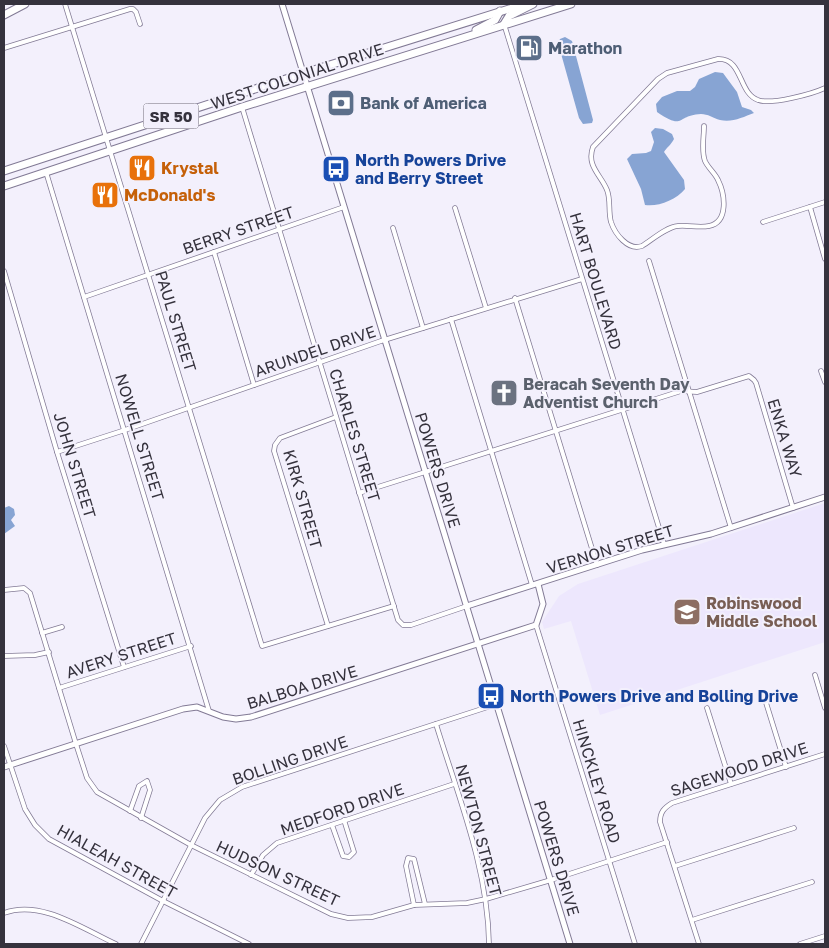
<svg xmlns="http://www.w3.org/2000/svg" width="829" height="948" viewBox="0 0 829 948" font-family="'Golos Text',sans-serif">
<rect width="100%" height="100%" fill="#f3f0fc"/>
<polygon fill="#ede7fd" points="825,503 825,642 600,715 571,621 544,629 542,622 559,596 578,584"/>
<g fill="#87a4d3">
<polygon points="565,37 572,41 593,120 592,123 583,124 579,118 560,50 558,43 560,39"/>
<path d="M 715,72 L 723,73 L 737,92 L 742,107 L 751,110 L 754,113 C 743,117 732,123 720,120 C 713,118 708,114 701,114 C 676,115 685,131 657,112 L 656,104 L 662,97 L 677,91 L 690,91 L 695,87 L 699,79 Z"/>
<path d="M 655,128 L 663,129 L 672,134 L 674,139 C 671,145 667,147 664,152 L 684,180 L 685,189 C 676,200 658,207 645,205 L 641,189 L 627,159 L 632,154 L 646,153 L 651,151 L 654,142 L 651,132 Z"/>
<polygon points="9,506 14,509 15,515 11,520 15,526 4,534 4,508"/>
</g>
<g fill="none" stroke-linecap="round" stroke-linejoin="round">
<defs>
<g id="street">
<polyline points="65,4 262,646 394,606"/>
<polyline points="504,24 664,544"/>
<polyline points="4,48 130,9 133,9 136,12 140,24"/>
<polyline points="242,107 398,620 403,625 411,625 467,606"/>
<path d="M 704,126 C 704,137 701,151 705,161 C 708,168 715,173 718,180 C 725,194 729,222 709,226 C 699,228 688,225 678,226 C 666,227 652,240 642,246 C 628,251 615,234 611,222 C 608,211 611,200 607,190 C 601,175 586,166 593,147 L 658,79 L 667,73 L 718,59 C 743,58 738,93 758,100 C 771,105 812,94 825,88"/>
<polyline points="46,172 209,711"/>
<polyline points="810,207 825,259"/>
<polyline points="455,208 486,308"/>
<polyline points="763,222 825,202"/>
<polyline points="393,228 423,328"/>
<polyline points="214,252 254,385"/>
<polyline points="649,261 731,528"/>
<polyline points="4,271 57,452 124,667"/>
<polyline points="84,297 344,207"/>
<polyline points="515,298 597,565"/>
<polyline points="451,319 532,585"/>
<polyline points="821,371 825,382"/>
<polyline points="57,452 125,430 381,341 582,279"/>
<polyline points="359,493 681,391 697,392 749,376 754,380 756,383 793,508"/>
<polyline points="4,590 24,588 30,593 76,744 87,778 97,792 191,845 331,914 348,918 372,917 414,905 467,903 486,899 551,880 667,842"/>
<polyline points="536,625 635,944"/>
<polyline points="328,626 274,451 275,445 280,438 336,417"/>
<polyline points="42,633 62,627"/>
<polyline points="4,656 35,655 49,652"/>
<polyline points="815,675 825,708"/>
<polyline points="59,688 191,646"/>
<polyline points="763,693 786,767"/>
<polyline points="707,708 731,784"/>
<path d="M 436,724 C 458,796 488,868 489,944"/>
<polyline points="4,746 25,809 35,825 49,839 163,901 249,944"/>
<polyline points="130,811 139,786 147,781 150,790 141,818"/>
<polyline points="332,825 343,856 349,857 354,852 344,820"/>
<polyline points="675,866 794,828"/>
<polyline points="251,875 263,855 277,843 454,784"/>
<polyline points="414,905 406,866 408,858 414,859 425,904"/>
<path d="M 4,913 C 41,899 83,929 116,944"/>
<polyline points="692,920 812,882"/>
<polyline points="141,944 205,818 220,800 242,787 497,704"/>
<path d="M 699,944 L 660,822 C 660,812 664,808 672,803 L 825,754"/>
<polyline points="800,944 825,936"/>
</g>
<g id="secondary">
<polyline points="282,4 570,944"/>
<polyline points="467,606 642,550 711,534 825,497"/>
<polyline points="4,767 183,709 197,707 223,717 236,719 251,717 536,625 543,604 538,584"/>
</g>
<g id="highway">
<polyline points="4,15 25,4"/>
<polyline points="504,24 509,16 533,4"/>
<polyline points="476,30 495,20 500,11"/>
<polyline points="4,171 304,73 525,4"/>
<polyline points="4,186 242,107 571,4"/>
</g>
</defs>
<use href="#street" stroke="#827a95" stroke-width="5.5"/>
<use href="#secondary" stroke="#827a95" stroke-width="7"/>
<use href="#highway" stroke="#827a95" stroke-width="9"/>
<use href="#street" stroke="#fff" stroke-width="4"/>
<use href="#secondary" stroke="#fff" stroke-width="5"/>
<use href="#highway" stroke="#fff" stroke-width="7"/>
</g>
<defs>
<symbol id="fuel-square" viewBox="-11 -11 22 22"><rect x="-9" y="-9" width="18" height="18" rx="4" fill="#5c6f8a" stroke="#f3f0fc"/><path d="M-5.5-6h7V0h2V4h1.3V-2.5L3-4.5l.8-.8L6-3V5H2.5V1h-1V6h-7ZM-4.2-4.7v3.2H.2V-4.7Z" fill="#fff"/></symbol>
<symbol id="bank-square" viewBox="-11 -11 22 22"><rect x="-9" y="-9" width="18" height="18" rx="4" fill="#5c6f8a" stroke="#f3f0fc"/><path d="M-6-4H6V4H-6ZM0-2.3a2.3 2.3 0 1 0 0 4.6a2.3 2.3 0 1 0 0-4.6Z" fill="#fff"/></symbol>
<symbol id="restaurant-square" viewBox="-11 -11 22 22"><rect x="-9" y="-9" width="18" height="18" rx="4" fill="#e8710a" stroke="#f3f0fc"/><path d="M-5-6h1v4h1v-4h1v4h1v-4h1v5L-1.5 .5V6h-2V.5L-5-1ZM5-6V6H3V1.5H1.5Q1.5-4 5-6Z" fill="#fff"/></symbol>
<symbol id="bus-square" viewBox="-11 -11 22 22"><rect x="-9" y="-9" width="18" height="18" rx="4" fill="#1a4fb4" stroke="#f3f0fc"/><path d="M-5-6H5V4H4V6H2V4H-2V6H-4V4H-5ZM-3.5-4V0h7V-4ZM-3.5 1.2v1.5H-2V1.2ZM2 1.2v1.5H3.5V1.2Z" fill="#fff"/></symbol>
<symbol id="church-square" viewBox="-11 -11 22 22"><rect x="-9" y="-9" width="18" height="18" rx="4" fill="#6b7280" stroke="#f3f0fc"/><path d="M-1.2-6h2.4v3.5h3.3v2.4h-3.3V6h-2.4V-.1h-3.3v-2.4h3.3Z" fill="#fff"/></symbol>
<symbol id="school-square" viewBox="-11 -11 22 22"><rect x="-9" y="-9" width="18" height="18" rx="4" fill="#8d6e63" stroke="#f3f0fc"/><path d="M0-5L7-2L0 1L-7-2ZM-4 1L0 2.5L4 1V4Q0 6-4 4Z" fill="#fff"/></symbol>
</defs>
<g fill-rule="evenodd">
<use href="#fuel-square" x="513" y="32" width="32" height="32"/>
<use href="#bank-square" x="325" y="87" width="32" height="32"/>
<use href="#restaurant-square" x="126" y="152" width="32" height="32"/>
<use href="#bus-square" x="320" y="153" width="32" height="32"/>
<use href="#restaurant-square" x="89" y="179" width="32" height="32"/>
<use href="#church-square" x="488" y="377" width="32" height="32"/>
<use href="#school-square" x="671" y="596" width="32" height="32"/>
<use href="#bus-square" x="475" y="680" width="32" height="32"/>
</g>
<g text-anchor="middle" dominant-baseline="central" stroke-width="4" stroke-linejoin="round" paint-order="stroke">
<rect fill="#f3f0fc" stroke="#6e6b76" stroke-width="1" x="143.5" y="103.5" width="55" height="25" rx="4"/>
<g font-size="15" font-weight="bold" fill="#35323d">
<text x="171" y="116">SR 50</text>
</g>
<g font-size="16" font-weight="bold" fill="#4e5e75" stroke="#f3f0fc" text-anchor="start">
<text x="548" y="48">Marathon</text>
<text x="360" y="103">Bank of America</text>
</g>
<g font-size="16" fill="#35323d" stroke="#f3f0fc">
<text transform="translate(297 76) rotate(-18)">WEST COLONIAL DRIVE</text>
<text transform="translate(238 230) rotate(-19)">BERRY STREET</text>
<text transform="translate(596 281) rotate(73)">HART BOULEVARD</text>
<text transform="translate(176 321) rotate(73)">PAUL STREET</text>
<text transform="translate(315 351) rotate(-19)">ARUNDEL DRIVE</text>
<text transform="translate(355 435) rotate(73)">CHARLES STREET</text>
<text transform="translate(140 437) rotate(73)">NOWELL STREET</text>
<text transform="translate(785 438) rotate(73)">ENKA WAY</text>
<text transform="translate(75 465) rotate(73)">JOHN STREET</text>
<text transform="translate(438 470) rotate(73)">POWERS DRIVE</text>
<text transform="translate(303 499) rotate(74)">KIRK STREET</text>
<text transform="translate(610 549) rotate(-17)">VERNON STREET</text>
<text transform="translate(121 655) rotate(-18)">AVERY STREET</text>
<text transform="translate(302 687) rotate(-17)">BALBOA DRIVE</text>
<text transform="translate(290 760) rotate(-19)">BOLLING DRIVE</text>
<text transform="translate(739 769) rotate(-18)">SAGEWOOD DRIVE</text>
<text transform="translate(597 781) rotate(73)">HINCKLEY ROAD</text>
<text transform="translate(342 809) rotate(-19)">MEDFORD DRIVE</text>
<text transform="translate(479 830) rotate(75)">NEWTON STREET</text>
<text transform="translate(557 858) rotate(73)">POWERS DRIVE</text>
<text transform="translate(117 861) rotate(29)">HIALEAH STREET</text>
<text transform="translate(278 873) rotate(25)">HUDSON STREET</text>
</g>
<g font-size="16" font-weight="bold" fill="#164399" stroke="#f3f0fc" text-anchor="start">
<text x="355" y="160">North Powers Drive<tspan x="355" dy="18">and Berry Street</tspan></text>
<text x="510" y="696">North Powers Drive and Bolling Drive</text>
</g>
<g font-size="16" font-weight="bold" fill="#c56008" stroke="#f3f0fc" text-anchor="start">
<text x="161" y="168">Krystal</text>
<text x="124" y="195">McDonald's</text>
</g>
<g font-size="16" font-weight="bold" fill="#5b616d" stroke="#f3f0fc" text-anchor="start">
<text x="523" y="384">Beracah Seventh Day<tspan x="523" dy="18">Adventist Church</tspan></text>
</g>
<g font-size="16" font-weight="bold" fill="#785e54" stroke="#f3f0fc" text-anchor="start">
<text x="706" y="603">Robinswood<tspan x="706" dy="18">Middle School</tspan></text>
</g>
</g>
<rect width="829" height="948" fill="none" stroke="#35323d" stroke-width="10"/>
</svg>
